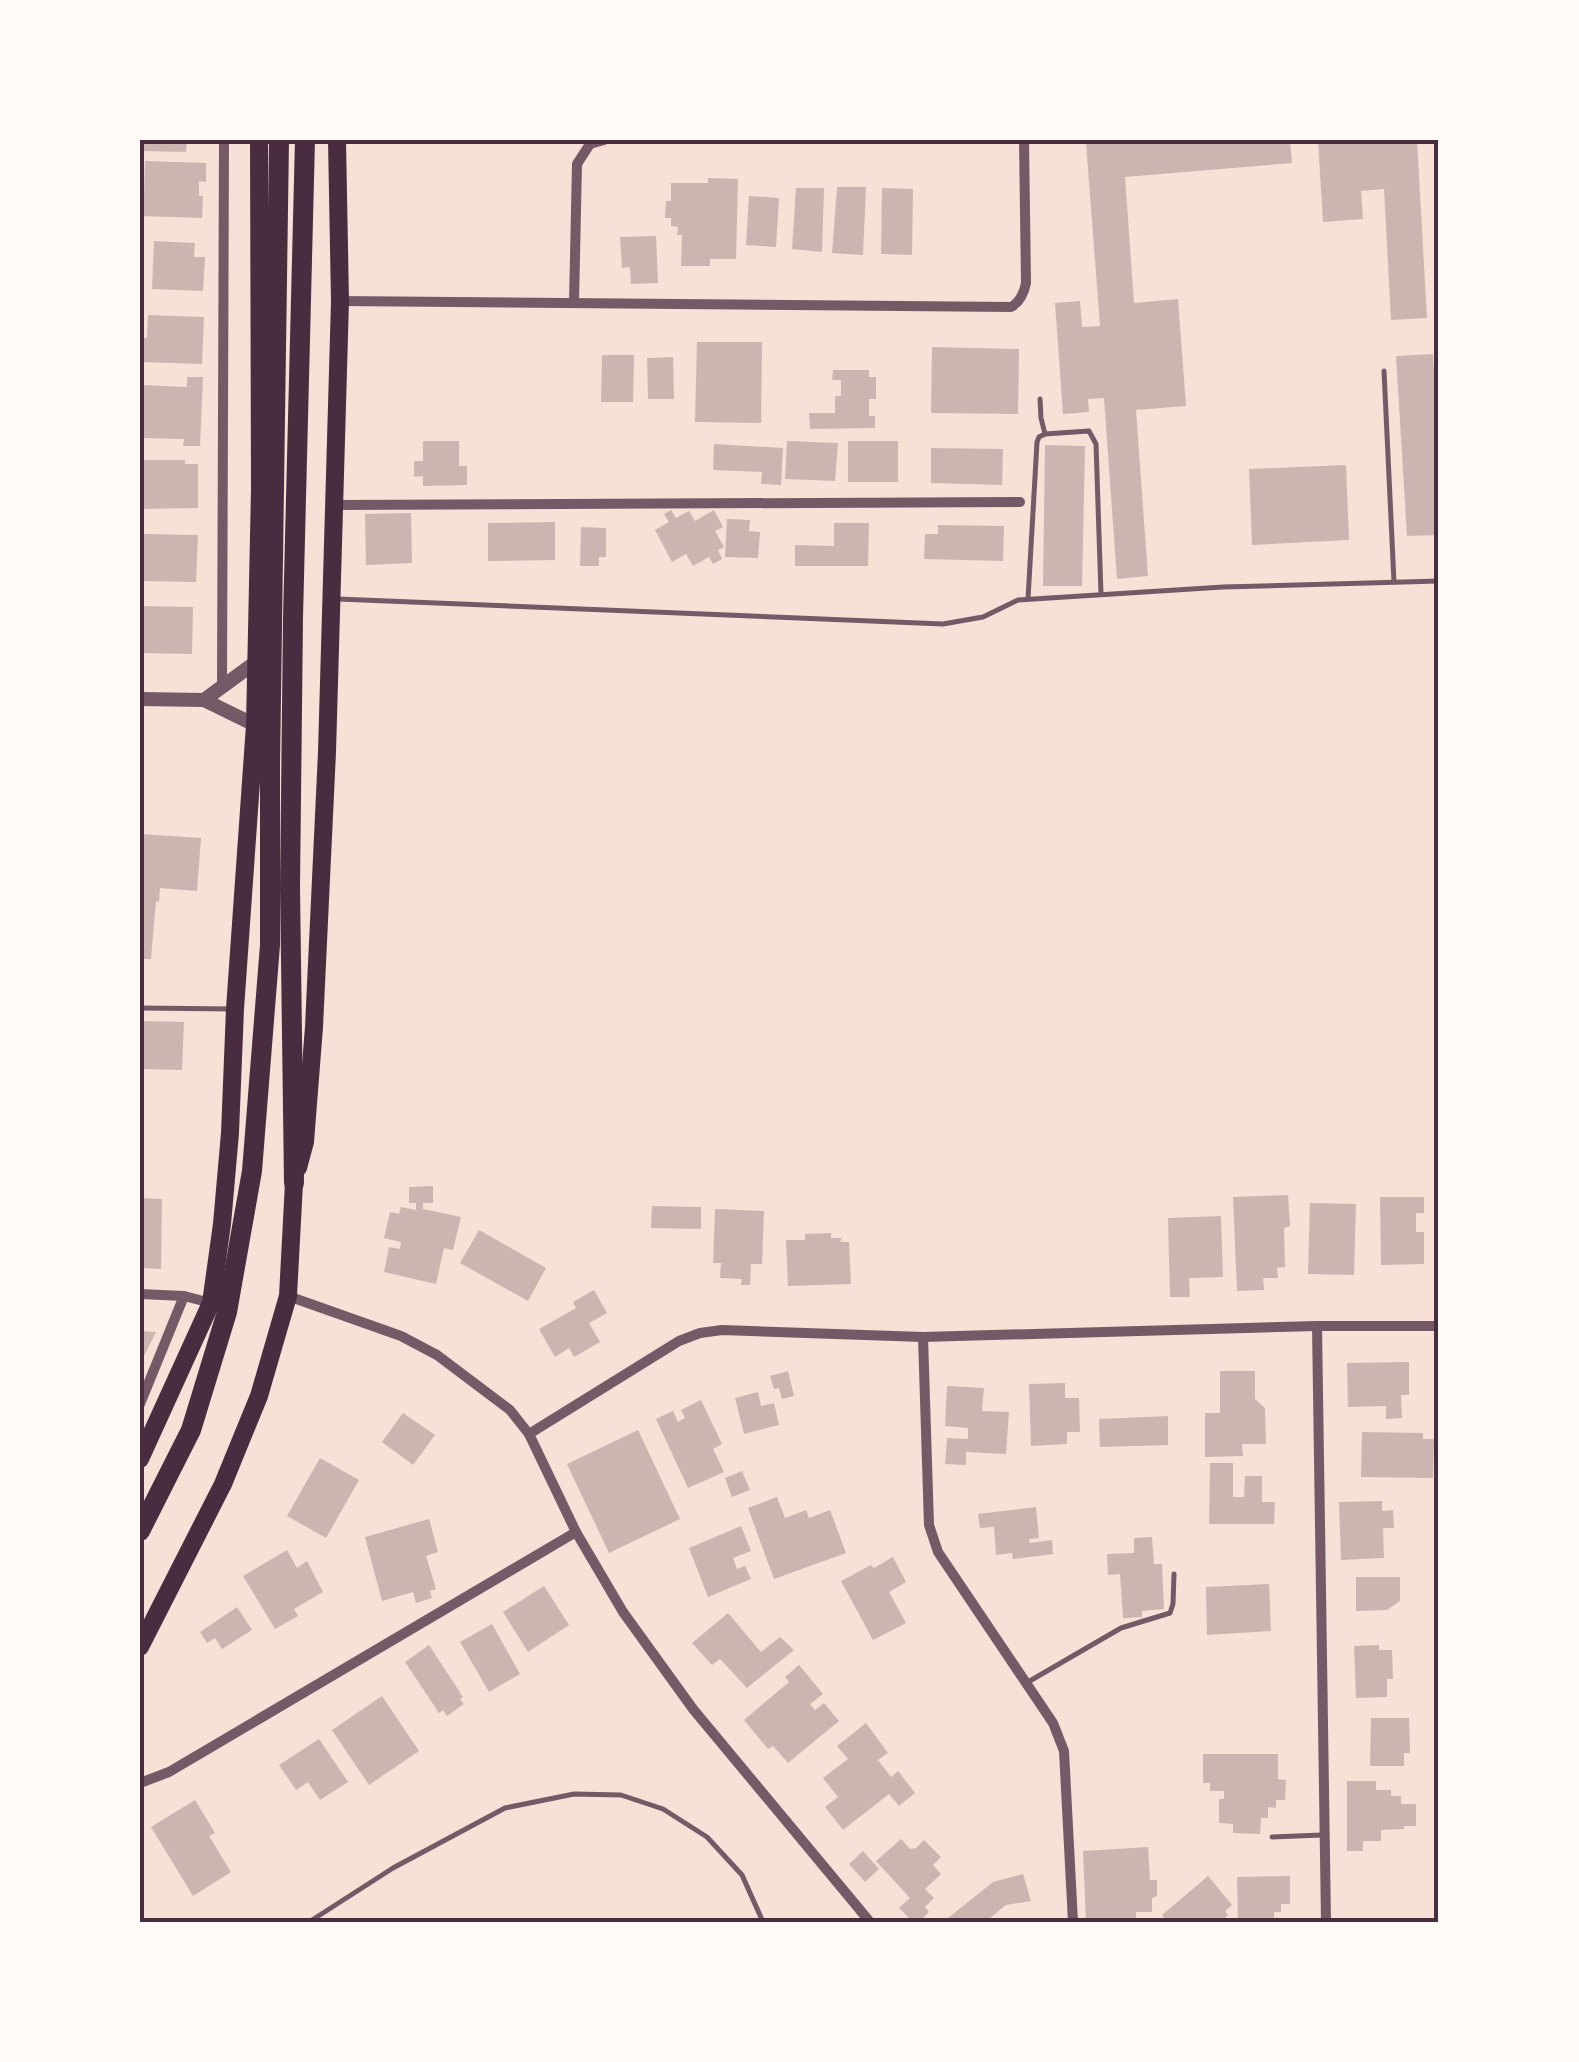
<svg xmlns="http://www.w3.org/2000/svg" width="1579" height="2062" viewBox="0 0 1579 2062" font-family="'Archivo Narrow',sans-serif">
<rect width="100%" height="100%" fill="#f7e1d7"/>
<g fill="#ccb4b1">
<polygon points="140,140 187,140 186,152 140,151"/>
<polygon points="1106,140 1290,140 1292,163 1125,177 1134,303 1178,299 1186,406 1136,410 1148,576 1117,579 1104,398 1088,399 1089,412 1063,414 1055,303 1080,301 1082,327 1100,326 1086,142"/>
<polygon points="1318,140 1417,140 1427,318 1391,320 1384,189 1361,191 1363,219 1323,222"/>
<polygon points="145,161 206,163 206,182 199,181 199,196 203,196 202,218 140,216 140,194 144,194"/>
<polygon points="708,178 738,179 736,259 710,259 710,266 681,266 682,235 677,235 678,227 671,226 671,218 665,218 666,201 671,201 671,183 708,183"/>
<polygon points="837,187 866,187 863,255 832,253"/>
<polygon points="796,188 824,188 822,252 792,249"/>
<polygon points="882,188 913,189 912,255 881,254"/>
<polygon points="749,196 779,198 776,247 746,245"/>
<polygon points="656,236 658,283 631,284 630,267 622,268 620,237"/>
<polygon points="154,241 195,243 194,257 205,257 203,291 152,289"/>
<polygon points="148,315 204,317 202,364 140,362 140,338 147,338"/>
<polygon points="697,342 762,342 761,423 695,422"/>
<polygon points="932,347 1019,349 1018,414 931,413"/>
<polygon points="1433,354 1439,459 1439,535 1407,536 1396,356"/>
<polygon points="602,355 634,355 633,402 601,402"/>
<polygon points="673,357 674,399 648,399 647,358"/>
<polygon points="833,370 869,370 869,377 876,377 876,399 869,399 869,416 875,416 875,428 810,429 809,413 835,413 835,396 841,396 841,380 832,380"/>
<polygon points="187,377 203,377 200,446 183,446 184,439 140,438 140,385 187,387"/>
<polygon points="423,441 459,441 459,466 467,466 467,485 423,486 423,476 414,477 414,461 423,461"/>
<polygon points="787,441 838,443 835,481 785,479"/>
<rect x="848" y="441" width="50" height="41"/>
<polygon points="714,444 783,448 781,485 761,484 762,472 713,470"/>
<polygon points="1045,445 1085,446 1082,586 1043,586"/>
<polygon points="931,448 1003,449 1002,485 931,483"/>
<polygon points="140,460 185,460 185,464 198,464 198,508 140,509"/>
<polygon points="1346,465 1349,540 1252,545 1249,469"/>
<polygon points="671,510 676,518 689,511 695,521 714,510 723,527 715,531 724,547 718,550 722,559 713,564 709,557 693,566 686,554 672,562 655,530 669,522 664,514"/>
<polygon points="411,513 412,563 366,565 365,514"/>
<polygon points="727,519 750,520 749,531 760,532 758,558 725,557"/>
<polygon points="555,522 555,560 488,561 488,523"/>
<polygon points="834,523 869,523 868,566 795,566 795,545 834,546"/>
<polygon points="938,525 1004,526 1003,561 924,559 925,534 938,534"/>
<polygon points="581,527 606,528 606,557 599,557 599,566 580,566"/>
<polygon points="143,534 198,535 196,582 142,581"/>
<polygon points="140,606 193,607 192,654 140,653"/>
<polygon points="140,834 201,838 197,891 160,888 159,902 156,901 151,959 140,959"/>
<polygon points="143,1021 184,1022 182,1070 141,1069"/>
<polygon points="433,1186 433,1203 423,1203 423,1209 461,1217 453,1250 444,1248 436,1284 384,1272 389,1247 400,1249 401,1242 384,1238 390,1212 399,1214 401,1207 416,1210 416,1203 409,1203 409,1187"/>
<polygon points="1288,1195 1290,1226 1284,1228 1285,1267 1277,1268 1278,1278 1263,1278 1264,1290 1237,1291 1233,1197"/>
<polygon points="1380,1197 1424,1197 1424,1213 1416,1213 1416,1232 1424,1232 1424,1264 1381,1265"/>
<polygon points="140,1198 162,1199 161,1269 140,1268"/>
<polygon points="1310,1203 1356,1204 1354,1275 1308,1274"/>
<polygon points="652,1206 701,1207 701,1229 651,1228"/>
<polygon points="715,1209 764,1211 762,1264 751,1264 750,1285 741,1285 742,1279 720,1278 721,1263 713,1263"/>
<polygon points="1221,1216 1223,1277 1189,1278 1190,1297 1170,1297 1168,1218"/>
<polygon points="479,1230 546,1268 528,1301 460,1263"/>
<polygon points="831,1233 831,1238 842,1238 840,1242 849,1242 851,1284 788,1286 786,1240 805,1240 805,1234"/>
<polygon points="594,1290 607,1313 589,1323 600,1342 574,1357 569,1348 555,1357 539,1329 576,1308 573,1302"/>
<polygon points="140,1331 156,1332 140,1364"/>
<polygon points="1409,1362 1409,1395 1401,1395 1402,1418 1386,1419 1386,1406 1348,1407 1347,1363"/>
<polygon points="788,1371 794,1396 782,1399 779,1388 774,1389 770,1376"/>
<polygon points="1220,1371 1255,1371 1255,1399 1265,1408 1266,1444 1242,1444 1243,1456 1205,1457 1205,1413 1220,1413"/>
<polygon points="1065,1383 1065,1398 1079,1398 1080,1432 1067,1432 1067,1444 1031,1446 1029,1384"/>
<polygon points="947,1386 984,1388 982,1411 1009,1412 1006,1454 966,1452 966,1465 945,1464 947,1438 968,1439 968,1428 945,1426"/>
<polygon points="758,1392 761,1406 774,1403 779,1425 744,1434 735,1398"/>
<polygon points="701,1400 722,1444 713,1449 724,1472 688,1488 656,1419 673,1411 678,1422 685,1418 681,1410"/>
<polygon points="403,1413 435,1435 413,1465 382,1442"/>
<polygon points="1168,1416 1168,1445 1100,1447 1099,1419"/>
<polygon points="638,1430 680,1519 609,1553 567,1464"/>
<polygon points="1362,1432 1423,1433 1423,1439 1434,1439 1433,1478 1361,1477"/>
<polygon points="320,1458 359,1480 326,1538 287,1516"/>
<polygon points="1210,1463 1233,1463 1233,1497 1244,1497 1245,1476 1262,1476 1262,1502 1275,1502 1274,1524 1209,1524"/>
<polygon points="742,1471 750,1490 732,1497 725,1478"/>
<polygon points="777,1497 785,1518 806,1510 809,1518 830,1510 846,1553 774,1579 748,1508"/>
<polygon points="1382,1501 1382,1511 1393,1510 1394,1528 1383,1528 1384,1558 1341,1560 1339,1502"/>
<polygon points="1036,1507 1039,1538 1029,1539 1030,1543 1052,1540 1053,1554 1013,1559 1012,1553 996,1555 994,1527 980,1528 978,1514"/>
<polygon points="429,1519 438,1552 426,1556 436,1589 430,1591 432,1598 416,1603 413,1592 382,1601 365,1537"/>
<polygon points="741,1526 751,1551 733,1558 737,1569 745,1566 751,1579 708,1597 689,1548"/>
<polygon points="1152,1537 1154,1564 1162,1564 1164,1609 1142,1611 1142,1617 1123,1618 1120,1574 1108,1575 1107,1554 1134,1553 1134,1538"/>
<polygon points="287,1550 297,1568 307,1561 323,1592 294,1609 298,1616 275,1629 243,1576"/>
<polygon points="893,1557 906,1582 889,1592 906,1623 873,1640 841,1581 871,1565 874,1568"/>
<polygon points="1356,1577 1400,1577 1400,1601 1387,1610 1356,1611"/>
<polygon points="1269,1584 1271,1631 1207,1635 1206,1587"/>
<polygon points="544,1586 569,1625 528,1652 503,1612"/>
<polygon points="237,1607 252,1630 222,1649 215,1638 207,1643 200,1632"/>
<polygon points="728,1613 761,1652 780,1637 794,1650 747,1688 720,1659 712,1665 692,1643"/>
<polygon points="492,1624 520,1674 489,1692 460,1642"/>
<polygon points="429,1645 463,1697 460,1699 464,1704 447,1716 443,1710 439,1713 405,1662"/>
<polygon points="1379,1645 1379,1650 1392,1650 1393,1679 1387,1679 1387,1697 1356,1698 1354,1646"/>
<polygon points="799,1665 823,1694 810,1704 815,1710 824,1703 839,1721 788,1763 773,1746 768,1749 744,1720 789,1682 785,1677"/>
<polygon points="382,1696 419,1751 369,1785 332,1730"/>
<polygon points="1371,1718 1409,1718 1410,1753 1404,1753 1404,1766 1370,1766"/>
<polygon points="866,1723 888,1753 878,1760 891,1777 898,1771 915,1793 899,1806 889,1794 843,1830 825,1807 838,1797 823,1778 848,1759 837,1746"/>
<polygon points="319,1739 348,1782 320,1800 308,1782 296,1790 279,1765"/>
<polygon points="1203,1754 1278,1754 1278,1779 1286,1780 1285,1800 1276,1800 1276,1808 1268,1807 1268,1818 1261,1818 1260,1834 1233,1833 1233,1824 1219,1823 1219,1799 1224,1799 1224,1791 1210,1791 1210,1783 1203,1783"/>
<polygon points="1347,1781 1376,1781 1376,1790 1391,1790 1391,1796 1401,1796 1401,1804 1416,1804 1416,1826 1404,1826 1404,1829 1381,1830 1381,1841 1363,1841 1363,1851 1347,1851"/>
<polygon points="195,1800 215,1833 209,1836 231,1872 193,1896 151,1827"/>
<polygon points="901,1839 910,1849 916,1848 924,1840 941,1857 933,1865 941,1874 925,1889 934,1898 925,1907 929,1912 919,1922 913,1922 899,1908 910,1898 876,1861"/>
<polygon points="1148,1847 1150,1880 1157,1880 1157,1896 1152,1898 1152,1912 1136,1912 1136,1922 1086,1922 1083,1851"/>
<polygon points="863,1851 879,1869 865,1882 849,1864"/>
<polygon points="1023,1874 1031,1901 1006,1905 985,1922 943,1922 993,1882"/>
<polygon points="1208,1876 1232,1905 1225,1911 1228,1915 1220,1922 1168,1922 1162,1915"/>
<polygon points="1290,1876 1290,1904 1281,1904 1281,1912 1274,1912 1274,1922 1238,1922 1237,1877"/>
</g>
<g fill="none" stroke-linecap="round" stroke-linejoin="round">
<g stroke="#755966" stroke-width="5">
<polyline points="1384,371 1394,582"/>
<polyline points="1040,399 1041,418 1045,434 1089,431 1096,444 1101,594"/>
<polyline points="338,599 943,624 983,617 1018,600 1223,587 1439,581"/>
<polyline points="1028,599 1037,442 1039,437 1045,434"/>
<polyline points="140,1008 232,1009"/>
<polyline points="1028,1682 1121,1628 1170,1613 1173,1604 1174,1574"/>
<polyline points="1272,1837 1322,1835"/>
<polyline points="309,1922 393,1868 505,1808 574,1794 621,1795 663,1809 707,1837 742,1875 763,1922"/>
</g>
<g stroke="#755966" stroke-width="10">
<path d="M 340,301 L 1011,307 C 1020,302 1024,293 1026,283 L 1024,140"/>
<polyline points="574,303 577,164 590,144 604,140"/>
<polyline points="334,505 1020,502"/>
<polyline points="222,685 224,140"/>
<polyline points="140,1294 184,1296 211,1303"/>
<polyline points="288,1296 401,1336 437,1355 510,1410 529,1434 576,1532 623,1612 693,1709 870,1922"/>
<polyline points="1317,1326 1326,1922"/>
<polyline points="923,1337 929,1525 938,1552 1053,1723 1064,1751 1073,1922"/>
<polyline points="140,1404 184,1296"/>
<polyline points="529,1434 679,1341 700,1333 722,1330 923,1337 1317,1326 1439,1326"/>
<polyline points="140,1783 169,1772 576,1532"/>
</g>
<g stroke="#755966" stroke-width="14">
<polyline points="140,699 204,700 255,725"/>
<polyline points="204,700 256,662"/>
</g>
<g stroke="#4a2c40" stroke-width="18">
<polyline points="298,1168 305,1142 314,1027 327,752 340,301 337,140"/>
<polyline points="140,1459 211,1303 222,1224 230,1133 235,1009 255,725 260,489 259,140"/>
</g>
<polyline stroke="#4a2c40" stroke-width="18" points="140,1647 223,1484 259,1396 288,1296 294,1183"/>
<g stroke="#4a2c40" stroke-width="20">
<polyline points="294,1183 290,887 293,618 305,140"/>
<polyline points="140,1531 191,1430 227,1312 252,1171 270,945 270,766 279,140"/>
</g>
</g>
<rect width="1579" height="2062" fill="none" stroke="#fffaf5" stroke-width="285"/>
<rect x="142" y="142" width="1294" height="1778" fill="none" stroke="#4a2c40" stroke-width="4"/>
</svg>
